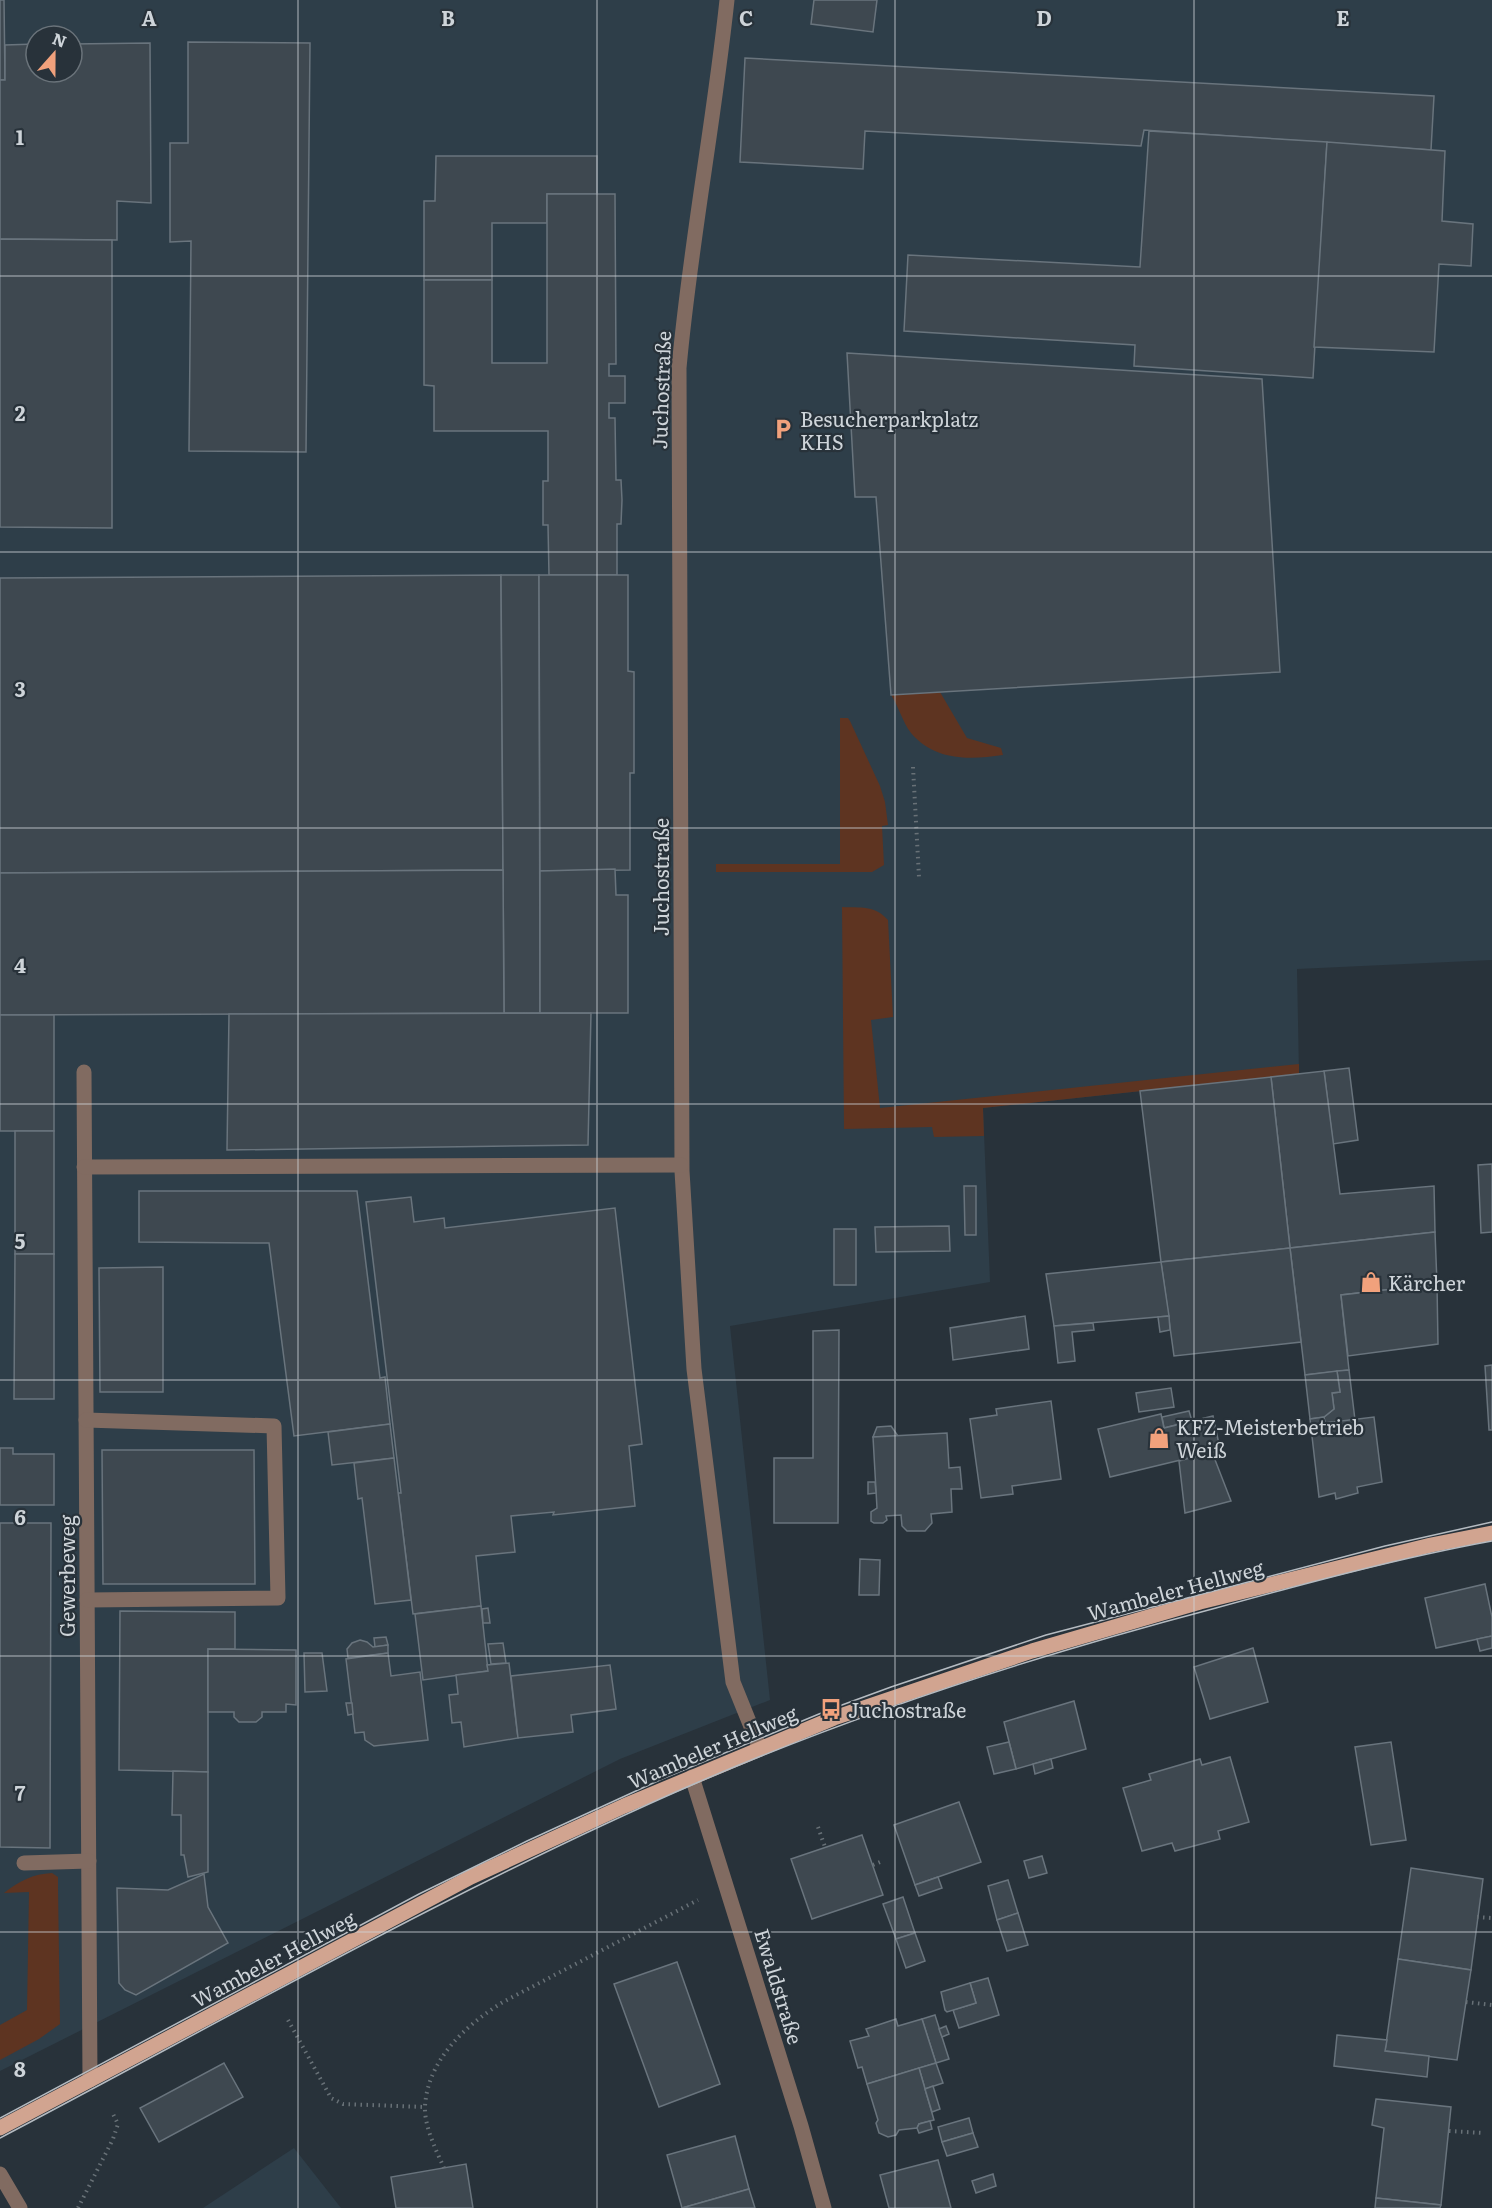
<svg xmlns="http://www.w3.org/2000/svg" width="1492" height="2208" viewBox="0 0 1492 2208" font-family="Literata,serif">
<rect width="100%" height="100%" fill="#28323a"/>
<g fill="#2e3e49" fill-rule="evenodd">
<path d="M 0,0 L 1492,0 L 1492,960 L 1297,969 L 1299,1074 L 983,1108 L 990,1282 L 730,1326 L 770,1700 L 620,1759 L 0,2071 ZM 36,36 L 72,36 L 72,72 L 36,72 Z"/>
<polygon points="294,2148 341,2208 203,2208 206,2206"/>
</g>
<g fill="#5e3421">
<path d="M 940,692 L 967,738 L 1001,748 L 1003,755 C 969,760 935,761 911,733 C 902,721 899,707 891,695 Z"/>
<polygon points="840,718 848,718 850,721 880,786 885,802 888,825 882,826 884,865 872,872 716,872 716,864 840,864"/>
<path d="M 842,907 C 860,908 875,905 888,920 L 893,1017 L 871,1020 L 880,1108 L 1299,1064 L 1299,1074 L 983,1108 L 984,1136 L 934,1137 L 932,1127 L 844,1129 Z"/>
<path d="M 52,1873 L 58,1877 L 58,1887 L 60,2024 L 39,2039 L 0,2060 L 0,2025 L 27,2010 L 29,1892 L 4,1893 C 19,1881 33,1874 52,1873 Z"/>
</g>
<g fill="#3e4850" stroke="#69747d" stroke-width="1.5">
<polygon points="0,0 4,0 5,80 0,80"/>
<polygon points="814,0 877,0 873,32 811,24"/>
<polygon points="188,42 310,43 306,452 189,451 191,241 170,242 170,143 188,143"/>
<polygon points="150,43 151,203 117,201 117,240 0,239 0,80 5,80 5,45 36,44 36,72 72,72 72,44"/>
<polygon points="745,58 1434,96 1431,150 1144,130 1141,146 865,131 863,169 740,162"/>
<polygon points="1149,131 1327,142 1313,378 1134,366 1135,345 904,331 908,255 1140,267"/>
<polygon points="1327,142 1445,151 1442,221 1473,224 1471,266 1439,264 1434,352 1314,347"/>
<polygon points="436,156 597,156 597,194 547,194 547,223 492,223 492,280 424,280 424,201 435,201"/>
<polygon points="547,194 615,194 616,364 609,364 609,376 625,376 625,403 609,403 609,418 615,418 616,480 621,480 622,500 621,524 617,524 617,575 549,575 548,525 543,525 543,481 548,481 548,431 434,431 434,386 424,385 424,280 492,280 492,363 547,363"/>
<polygon points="0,239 112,240 112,528 0,527"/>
<polygon points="847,353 1262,379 1280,672 891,695 876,497 855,497"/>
<polygon points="501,575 503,870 0,873 0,578"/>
<polygon points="501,575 539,575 540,1013 504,1013"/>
<polygon points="539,575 628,575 628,671 634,672 634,773 630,773 630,870 540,871"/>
<polygon points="615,869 616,895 628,895 628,1013 540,1013 540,871"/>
<polygon points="503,870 504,1013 0,1015 0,873"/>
<polygon points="591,1013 588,1145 227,1150 229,1014"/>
<rect x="0" y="1015" width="54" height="116"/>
<polygon points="1349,1068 1358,1140 1333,1144 1324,1071"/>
<polygon points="1324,1071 1340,1194 1434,1186 1435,1232 1290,1248 1271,1077"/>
<polygon points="1271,1077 1290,1248 1161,1262 1140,1091"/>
<rect x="15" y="1131" width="39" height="123"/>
<polygon points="1492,1164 1492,1232 1481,1233 1478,1165"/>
<polygon points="964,1186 976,1186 976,1235 965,1235"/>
<polygon points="139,1191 357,1191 380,1378 385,1377 390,1424 294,1436 269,1243 139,1242"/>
<polygon points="411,1197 414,1222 444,1218 445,1228 615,1208 642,1444 629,1446 635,1506 553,1515 554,1512 511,1516 515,1552 476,1556 481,1606 413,1614 398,1493 401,1493 366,1202"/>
<polygon points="949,1226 950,1251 876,1252 875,1227"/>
<rect x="834" y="1229" width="22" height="56"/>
<polygon points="1435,1232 1437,1284 1341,1295 1349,1370 1305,1375 1290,1248"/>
<polygon points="1290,1248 1301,1342 1174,1356 1161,1262"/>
<polygon points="15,1254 54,1254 54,1399 14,1399"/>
<polygon points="1161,1262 1169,1316 1054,1326 1046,1274"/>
<polygon points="163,1267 163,1392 100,1392 99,1268"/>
<polygon points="1437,1284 1438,1344 1348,1356 1341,1295"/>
<polygon points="1025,1316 1029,1349 953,1360 950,1328"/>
<polygon points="1169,1316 1170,1330 1160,1332 1158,1317"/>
<polygon points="1093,1323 1094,1330 1072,1332 1075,1361 1058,1363 1054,1326"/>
<polygon points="839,1330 838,1523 774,1523 774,1458 813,1458 813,1331"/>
<polygon points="1492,1365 1492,1430 1489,1430 1485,1366"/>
<polygon points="1349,1370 1355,1420 1325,1423 1324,1417 1334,1409 1332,1393 1340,1392 1337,1371"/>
<polygon points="1337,1371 1340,1392 1332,1393 1334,1409 1324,1417 1310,1419 1305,1375"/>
<polygon points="1171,1388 1174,1407 1139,1412 1136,1393"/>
<polygon points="1051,1401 1061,1479 1012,1486 1013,1494 981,1498 970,1419 997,1415 996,1409"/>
<polygon points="1189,1411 1192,1421 1164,1428 1162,1417"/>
<polygon points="1161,1414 1164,1428 1213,1416 1220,1449 1222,1450 1110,1477 1098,1429"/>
<polygon points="1324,1417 1325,1423 1374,1417 1382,1482 1357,1487 1358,1493 1336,1499 1335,1493 1319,1497 1310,1419"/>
<polygon points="390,1424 394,1458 332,1465 328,1432"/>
<polygon points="891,1426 898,1436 873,1437 877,1427"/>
<polygon points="947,1433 949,1468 960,1467 962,1489 951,1489 952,1512 931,1514 932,1523 925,1531 907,1531 902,1526 901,1515 886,1516 887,1520 883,1523 874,1523 871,1521 871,1512 877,1508 873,1437"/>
<polygon points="0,1448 13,1448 13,1454 54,1454 54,1505 0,1505"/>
<polygon points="102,1450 254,1450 255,1584 103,1584"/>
<polygon points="1212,1452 1231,1501 1185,1513 1179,1461"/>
<polygon points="394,1458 411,1600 375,1604 362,1498 358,1499 354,1463"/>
<polygon points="868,1482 875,1482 876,1493 868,1494"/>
<polygon points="0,1523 51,1523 50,1848 0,1847"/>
<polygon points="860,1559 880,1560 879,1595 859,1595"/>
<polygon points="1485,1584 1492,1617 1492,1636 1436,1648 1425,1598"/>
<polygon points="481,1606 488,1671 423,1680 415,1614"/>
<polygon points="488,1608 490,1623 483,1623 482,1609"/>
<polygon points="120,1611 235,1612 235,1649 208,1649 208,1772 119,1770"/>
<polygon points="1492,1636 1492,1648 1480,1651 1477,1639"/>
<polygon points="386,1637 388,1645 375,1647 374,1638"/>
<polygon points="360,1640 367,1642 373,1647 388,1645 388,1653 348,1658 347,1649 352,1643"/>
<polygon points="503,1643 506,1663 491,1664 488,1644"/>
<polygon points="1253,1648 1268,1702 1210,1719 1194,1667"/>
<polygon points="208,1649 296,1650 296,1705 286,1704 286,1712 262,1712 262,1717 256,1722 239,1722 234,1717 234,1712 208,1712"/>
<polygon points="304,1653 322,1653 327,1691 305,1692"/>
<polygon points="388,1653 391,1676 420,1672 428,1740 374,1746 365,1740 364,1732 355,1733 346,1659"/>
<polygon points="509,1663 518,1738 464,1747 461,1722 452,1723 449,1695 458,1694 456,1675 488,1671 487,1665"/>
<polygon points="610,1665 616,1709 571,1715 573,1732 518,1738 511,1676"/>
<polygon points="1074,1701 1086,1749 1016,1769 1004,1722"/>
<polygon points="346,1703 352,1703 353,1714 348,1715"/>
<polygon points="1009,1742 1016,1769 994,1774 987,1747"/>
<polygon points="1391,1742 1406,1840 1371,1845 1355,1747"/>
<polygon points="1230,1757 1249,1822 1218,1831 1220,1839 1175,1851 1172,1843 1142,1851 1123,1788 1151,1780 1149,1774 1200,1759 1202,1765"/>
<polygon points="1051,1759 1053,1768 1035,1774 1033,1764"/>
<polygon points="173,1771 208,1772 208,1872 188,1877 184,1855 181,1855 181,1815 172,1815"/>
<polygon points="959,1802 981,1862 915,1885 894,1825"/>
<polygon points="862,1835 883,1895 812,1919 791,1859"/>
<polygon points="1042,1856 1047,1873 1029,1878 1024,1861"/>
<polygon points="1411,1868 1483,1879 1471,1970 1398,1959"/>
<polygon points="204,1874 208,1907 228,1943 136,1995 125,1990 119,1983 117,1888 168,1890"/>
<polygon points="938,1877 942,1888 919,1896 915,1885"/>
<polygon points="1008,1880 1018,1913 997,1920 988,1886"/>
<polygon points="903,1897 915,1933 896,1939 883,1904"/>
<polygon points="1018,1913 1028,1945 1007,1951 997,1920"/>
<polygon points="915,1933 925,1961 906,1968 896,1939"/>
<polygon points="1398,1959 1471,1970 1457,2060 1385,2051"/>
<polygon points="677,1962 720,2084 659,2107 614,1984"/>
<polygon points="988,1978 999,2015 959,2028 953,2010 976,2003 970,1983"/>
<polygon points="970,1983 976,2003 947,2012 945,2010 941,1992"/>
<polygon points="935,2015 949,2059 936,2063 922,2019"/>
<polygon points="896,2019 898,2026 922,2019 936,2063 867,2084 862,2067 858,2068 850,2041 869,2036 866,2029"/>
<polygon points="946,2026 949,2034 942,2037 939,2029"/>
<polygon points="1337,2035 1387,2040 1385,2051 1429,2056 1427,2077 1334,2066"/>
<polygon points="224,2063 243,2097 159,2142 140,2108"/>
<polygon points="936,2063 943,2083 925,2089 919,2068"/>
<polygon points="919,2068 934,2120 919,2124 917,2128 899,2130 896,2135 888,2137 879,2133 876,2123 878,2120 867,2084"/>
<polygon points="933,2086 940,2109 932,2112 925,2089"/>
<polygon points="1376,2099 1451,2107 1441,2205 1376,2198 1384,2128 1372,2125"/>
<polygon points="969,2118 973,2133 942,2142 938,2127"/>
<polygon points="930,2121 932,2129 919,2133 917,2128 919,2124"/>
<polygon points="973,2133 978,2147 947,2156 942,2142"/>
<polygon points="735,2136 749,2189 682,2208 667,2155"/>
<polygon points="938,2160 951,2208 889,2208 880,2175"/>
<polygon points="466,2164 473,2208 396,2208 391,2177"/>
<polygon points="993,2174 996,2186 976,2193 972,2181"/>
<polygon points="749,2189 755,2208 682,2208"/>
<polygon points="1376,2198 1441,2205 1440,2208 1375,2208"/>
</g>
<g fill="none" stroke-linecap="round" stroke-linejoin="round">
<g stroke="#687177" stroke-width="4" stroke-dasharray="1.5 4.5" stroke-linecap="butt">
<polyline points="913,767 919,877"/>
<polyline points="818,1827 825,1847"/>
<polyline points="873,1865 880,1862"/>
<polyline points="1477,1917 1492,1918"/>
<polyline points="1466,2002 1492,2005"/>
<polyline points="288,2020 331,2098 343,2104 425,2107"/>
<polyline points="1449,2131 1483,2133"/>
<path d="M 444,2168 C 436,2150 424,2126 425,2106 C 428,2059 466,2025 503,2002 L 698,1900"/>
<polyline points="78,2208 113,2139 118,2124 113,2114"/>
</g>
<g stroke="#816b61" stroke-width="15">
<path d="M 727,0 C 714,123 690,245 679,368 L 682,1171 L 694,1369 L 733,1682 L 760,1749"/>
<polyline points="84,1072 90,2080"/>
<polyline points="84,1167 681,1165"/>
<polyline points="86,1420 274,1426 278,1598 87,1600"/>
<polyline points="692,1777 801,2126 824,2208"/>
<polyline points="24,1863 89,1861"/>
<polyline points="0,2174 20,2208"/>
</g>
<polyline stroke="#d1a490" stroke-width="15" points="0,2128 471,1877 624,1806 834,1718 1032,1651 1200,1602 1431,1545 1492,1533"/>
<g stroke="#b5bbc1" stroke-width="1.5">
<polyline points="0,2118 419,1894 527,1841 662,1779 831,1709 891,1687 1046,1635 1385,1546 1492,1522"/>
<path d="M 0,2138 C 230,2017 455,1888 694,1784 C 863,1711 1038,1655 1216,1608 C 1307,1583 1399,1558 1492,1541"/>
</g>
</g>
<path fill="none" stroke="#ced4d9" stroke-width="1.5" stroke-opacity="0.55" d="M 298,0 L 298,2208M 597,0 L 597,2208M 895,0 L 895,2208M 1194,0 L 1194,2208M 0,276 L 1492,276M 0,552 L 1492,552M 0,828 L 1492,828M 0,1104 L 1492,1104M 0,1380 L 1492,1380M 0,1656 L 1492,1656M 0,1932 L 1492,1932"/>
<defs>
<symbol id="parking-bare" viewBox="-9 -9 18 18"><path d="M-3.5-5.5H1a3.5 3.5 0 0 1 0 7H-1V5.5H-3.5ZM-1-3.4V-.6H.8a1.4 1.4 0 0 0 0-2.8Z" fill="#f1a17c" stroke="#28323a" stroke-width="2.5" paint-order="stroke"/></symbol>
<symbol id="shop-bare" viewBox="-9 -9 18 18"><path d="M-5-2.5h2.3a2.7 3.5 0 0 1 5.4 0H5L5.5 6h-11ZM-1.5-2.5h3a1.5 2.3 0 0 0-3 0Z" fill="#f1a17c" stroke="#28323a" stroke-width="2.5" paint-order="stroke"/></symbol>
<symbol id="bus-bare" viewBox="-9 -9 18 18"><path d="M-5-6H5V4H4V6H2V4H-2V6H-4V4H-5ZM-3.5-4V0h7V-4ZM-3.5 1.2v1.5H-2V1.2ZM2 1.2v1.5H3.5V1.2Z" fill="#f1a17c" stroke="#28323a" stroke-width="2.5" paint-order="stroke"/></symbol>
</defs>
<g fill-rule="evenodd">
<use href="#parking-bare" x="768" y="414" width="30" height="30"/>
<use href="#shop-bare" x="1356" y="1267" width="30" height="30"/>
<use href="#shop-bare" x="1144" y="1423" width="30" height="30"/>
<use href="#bus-bare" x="816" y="1694" width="30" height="30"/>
</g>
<g text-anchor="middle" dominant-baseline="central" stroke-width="4.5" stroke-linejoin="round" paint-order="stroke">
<g font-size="20" fill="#ced4d9" stroke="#28323a">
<text transform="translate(660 390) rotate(-88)">Juchostraße</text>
<text transform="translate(660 877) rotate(-90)">Juchostraße</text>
<text transform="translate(66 1576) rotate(-90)">Gewerbeweg</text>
<text transform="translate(1175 1589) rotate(-15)">Wambeler Hellweg</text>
<text transform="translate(712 1746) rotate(-23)">Wambeler Hellweg</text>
<text transform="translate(273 1958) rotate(-28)">Wambeler Hellweg</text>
<text transform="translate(780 1986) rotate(73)">Ewaldstraße</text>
</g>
<g font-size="20" fill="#ced4d9" stroke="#28323a" text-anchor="start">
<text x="800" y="418">Besucherparkplatz<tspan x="800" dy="23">KHS</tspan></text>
<text x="1388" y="1282">Kärcher</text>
<text x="1176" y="1426">KFZ-Meisterbetrieb<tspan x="1176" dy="23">Weiß</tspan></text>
<text x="848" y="1709">Juchostraße</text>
</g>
</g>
<g font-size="20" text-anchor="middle" font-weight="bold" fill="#ced4d9" stroke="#28323a" stroke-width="4.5" stroke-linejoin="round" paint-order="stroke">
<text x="149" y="26">A</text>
<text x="448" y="26">B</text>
<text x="746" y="26">C</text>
<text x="1044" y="26">D</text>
<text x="1343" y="26">E</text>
<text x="20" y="145">1</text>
<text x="20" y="421">2</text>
<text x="20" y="697">3</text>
<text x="20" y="973">4</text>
<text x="20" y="1249">5</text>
<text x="20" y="1525">6</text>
<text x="20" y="1801">7</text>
<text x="20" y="2077">8</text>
</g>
<g transform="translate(54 54) rotate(21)"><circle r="28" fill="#28323a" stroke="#6a737a" stroke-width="1.5"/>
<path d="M0-4.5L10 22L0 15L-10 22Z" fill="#f1a17c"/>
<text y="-9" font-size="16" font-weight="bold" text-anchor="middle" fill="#ced4d9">N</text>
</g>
</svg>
